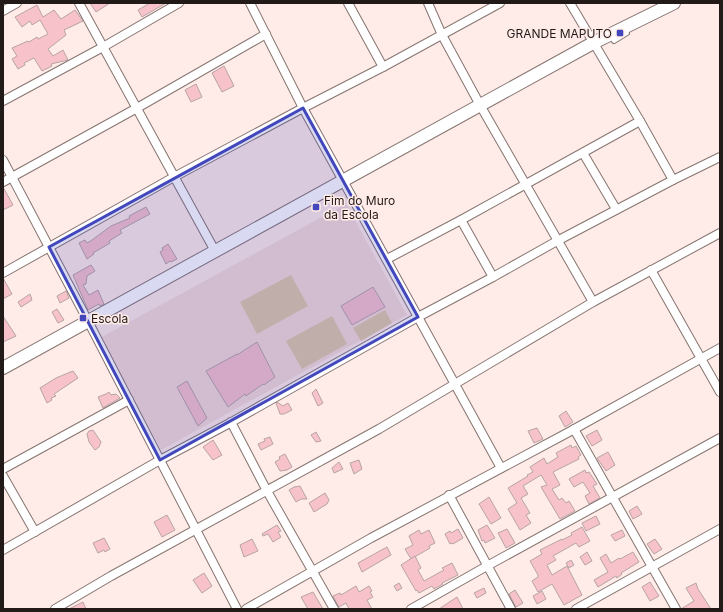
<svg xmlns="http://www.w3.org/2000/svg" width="723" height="612" viewBox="0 0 723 612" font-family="Inter,sans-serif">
<rect width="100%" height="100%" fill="#ffebe7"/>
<polygon fill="#f7dbd5" points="346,204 407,315 161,450 100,338"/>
<g fill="#e0c9a7">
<polygon points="291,275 308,306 257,334 240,302"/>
<polygon points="385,310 392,323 361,341 353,328"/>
<polygon points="332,316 347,344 302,369 286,341"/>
</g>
<g fill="#f8c2ca" stroke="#b6a4a6">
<polygon points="90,3 110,3 96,12"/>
<polygon points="150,3 166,3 142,17 138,10"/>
<polygon points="37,5 43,17 54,10 61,19 75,10 83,21 64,30 66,35 48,49 53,56 63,50 68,60 51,64 52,66 42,71 34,58 24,63 25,65 18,69 12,59 17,56 12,48 28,41 29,42 37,37 38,39 48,34 40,20 32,25 30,21 22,27 15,17"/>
<polygon points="224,66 234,86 222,92 212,73"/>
<polygon points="196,84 202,97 191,102 185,90"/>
<polygon points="3,187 13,205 3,210"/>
<polygon points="146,207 150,214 120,230 122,233 109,241 110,243 93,253 94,254 87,259 79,243 85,240 87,243 92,240 111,226 130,218 129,216"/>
<polygon points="168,244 177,259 171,262 170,261 166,264 160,252 163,250 162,248"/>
<polygon points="91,265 95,271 87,276 86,284 83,285 89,295 98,290 104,304 100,306 99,304 88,310 73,275"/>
<polygon points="3,278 12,294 3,299"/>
<polygon points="373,287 385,307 352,325 341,306"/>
<polygon points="66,291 69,298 60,303 57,296"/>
<polygon points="30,294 32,300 21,307 18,302"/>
<polygon points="57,309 64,320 58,323 52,312"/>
<polygon points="3,316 16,336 3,342"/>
<polygon points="257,342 275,377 264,385 263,384 246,396 245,394 228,407 206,371 237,354 237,355"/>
<polygon points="73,371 78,378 54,394 56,396 51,398 52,400 47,403 40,388 56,378"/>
<polygon points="187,381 207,418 198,426 177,387"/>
<polygon points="316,389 323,403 318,406 312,393"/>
<polygon points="109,392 111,395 116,394 120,398 103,408 98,397 106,394"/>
<polygon points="277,402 283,406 288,403 292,410 284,414 280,414 276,403"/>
<polygon points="566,411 573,422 565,427 559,416"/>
<polygon points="537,428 543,439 534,443 528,431"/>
<polygon points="93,430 101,442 99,447 95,450 89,442 87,434 89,431"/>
<polygon points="597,430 602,440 592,446 586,436"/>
<polygon points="316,432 321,441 316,442 311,435"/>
<polygon points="270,437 273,444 261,450 258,444 265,441 264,439"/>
<polygon points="213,440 222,455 213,460 203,447"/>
<polygon points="571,445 572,448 576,446 581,455 578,457 579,459 553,472 560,485 552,489 559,500 562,498 566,503 569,501 575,511 560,519 541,487 547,485 541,475 523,486 528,494 521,498 530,513 526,515 531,523 520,530 508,509 517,503 508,488 528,476 527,475 533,472 530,467 544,458 547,464 558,457 556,453"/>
<polygon points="608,452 615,465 606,471 597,458"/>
<polygon points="285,454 292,467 287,470 280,471 275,462 280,459 279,457"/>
<polygon points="359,460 362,469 354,474 350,463"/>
<polygon points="339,462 343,469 334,473 332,468"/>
<polygon points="585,470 586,473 589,472 597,484 593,486 600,498 589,504 585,496 590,493 583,482 574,487 569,479"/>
<polygon points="300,486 307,499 301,499 296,502 289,490 294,487"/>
<polygon points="325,493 329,500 327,504 314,512 309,503"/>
<polygon points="489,497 501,518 491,524 479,504"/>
<polygon points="637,506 642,514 633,519 629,511"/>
<polygon points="167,515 175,530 162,537 154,522"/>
<polygon points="596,516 600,524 586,531 582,523"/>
<polygon points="277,525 281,531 278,532 281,537 273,542 268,534 263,536 262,534"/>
<polygon points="487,525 495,538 485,543 484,540 482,541 478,530"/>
<polygon points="582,527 590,541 579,547 576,543 553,556 556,560 547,565 552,575 567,566 582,595 564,605 552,584 538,592 532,581 538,577 538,575 530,561 542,554 540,550 562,539 562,540 572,535 571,533"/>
<polygon points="458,529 463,538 453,544 452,543 450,544 445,534 450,531 451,533"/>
<polygon points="507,529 515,543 506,548 498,533"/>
<polygon points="419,530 421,534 429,530 435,543 429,546 430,548 411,559 405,549 413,545 409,536"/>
<polygon points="622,530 625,536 615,541 611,535"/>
<polygon points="104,538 110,549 105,552 104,550 98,553 93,543"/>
<polygon points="252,539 258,551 244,557 240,545"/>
<polygon points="655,539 662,549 654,554 647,544"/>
<polygon points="387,547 391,555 362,572 358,563"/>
<polygon points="587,552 592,561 585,565 580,557"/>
<polygon points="633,552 639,562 621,573 622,574 617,578 616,576 598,587 594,580 608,572 600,558 606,554 611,563 619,558 620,559"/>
<polygon points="415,556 421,568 418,570 424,581 444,570 442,568 452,563 458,575 442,583 443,584 434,589 432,586 419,593 417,590 416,591 401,565"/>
<polygon points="571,560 574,565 569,568 566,563"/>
<polygon points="204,573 212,586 202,593 193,580"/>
<polygon points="650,582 659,596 650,601 642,587"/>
<polygon points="399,583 402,588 397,591 394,586"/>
<polygon points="696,583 698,589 711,609 681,609 694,601 686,588"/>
<polygon points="356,586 359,592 369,586 372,591 370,592 373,597 367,600 372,609 349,609 346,603 339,607 333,596 340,593 341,595"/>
<polygon points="484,588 486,593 477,598 474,593"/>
<polygon points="515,590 523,603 516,607 509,594"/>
<polygon points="542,591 546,599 537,604 533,596"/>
<polygon points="313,592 323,609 308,609 301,597"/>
<polygon points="457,597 463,609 439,609"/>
<polygon points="83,602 86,609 69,609"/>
</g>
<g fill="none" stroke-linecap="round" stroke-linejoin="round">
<defs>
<polyline id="lane" points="610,35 614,41 627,33 625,29"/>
<g id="street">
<polyline points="79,3 215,251"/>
<polyline points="250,3 303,108 501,468"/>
<polyline points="348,3 383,67"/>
<polyline points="428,3 442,35 480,105 593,302"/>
<polyline points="3,11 17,3"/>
<polyline points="3,101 103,47 179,3"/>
<polyline points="583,153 616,209"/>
<polyline points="3,160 88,321 237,609"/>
<polyline points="673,180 720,157"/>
<polyline points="3,182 137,108 266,34"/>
<polyline points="461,220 493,277"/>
<polyline points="387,259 461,220 640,121"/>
<polyline points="651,270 720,392"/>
<polyline points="3,273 174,177 303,108 383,67 500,3"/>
<polyline points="231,422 267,491 334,609"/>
<polyline points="574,429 676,609"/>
<polyline points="3,469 129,400"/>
<polyline points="3,476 35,532"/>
<polyline points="449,495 511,609"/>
<polyline points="3,550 160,460 228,424 418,317 493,277 557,241 673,180 640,121 570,3"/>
<polyline points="55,609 111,576 379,429 593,302 720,233"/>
<polyline points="246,609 371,538 569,432 720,348"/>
<polyline points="411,609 487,566 720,438"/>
<polyline points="576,609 720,529"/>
</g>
<polyline id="secondary" points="3,368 593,43 674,3"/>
</defs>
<use href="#lane" stroke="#857470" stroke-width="6"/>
<use href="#street" stroke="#857470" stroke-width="10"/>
<use href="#secondary" stroke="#857470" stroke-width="14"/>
<use href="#lane" stroke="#fff" stroke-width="4"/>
<use href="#street" stroke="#fff" stroke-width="8"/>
<use href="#secondary" stroke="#fff" stroke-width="12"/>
</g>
<path fill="#4247bc" fill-opacity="0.2" stroke="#4247bc" stroke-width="3" stroke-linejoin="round" d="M 303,108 L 418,317 L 160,460 L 49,247 Z"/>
<g fill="#4247bc" stroke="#ffebe7" stroke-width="1.5">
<rect x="616" y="29" width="8" height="8" rx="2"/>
<rect x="312" y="203" width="8" height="8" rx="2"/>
<rect x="79" y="314" width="8" height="8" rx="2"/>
</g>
<g text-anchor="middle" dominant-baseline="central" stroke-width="3" stroke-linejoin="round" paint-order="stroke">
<g font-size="12" fill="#211a19" stroke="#ffebe7" text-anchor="start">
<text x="612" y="33" text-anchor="end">GRANDE MAPUTO</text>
<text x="324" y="200">Fim do Muro<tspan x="324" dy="14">da Escola</tspan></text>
<text x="91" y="318">Escola</text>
</g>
</g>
<rect width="723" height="612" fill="none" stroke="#211a19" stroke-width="8"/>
</svg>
